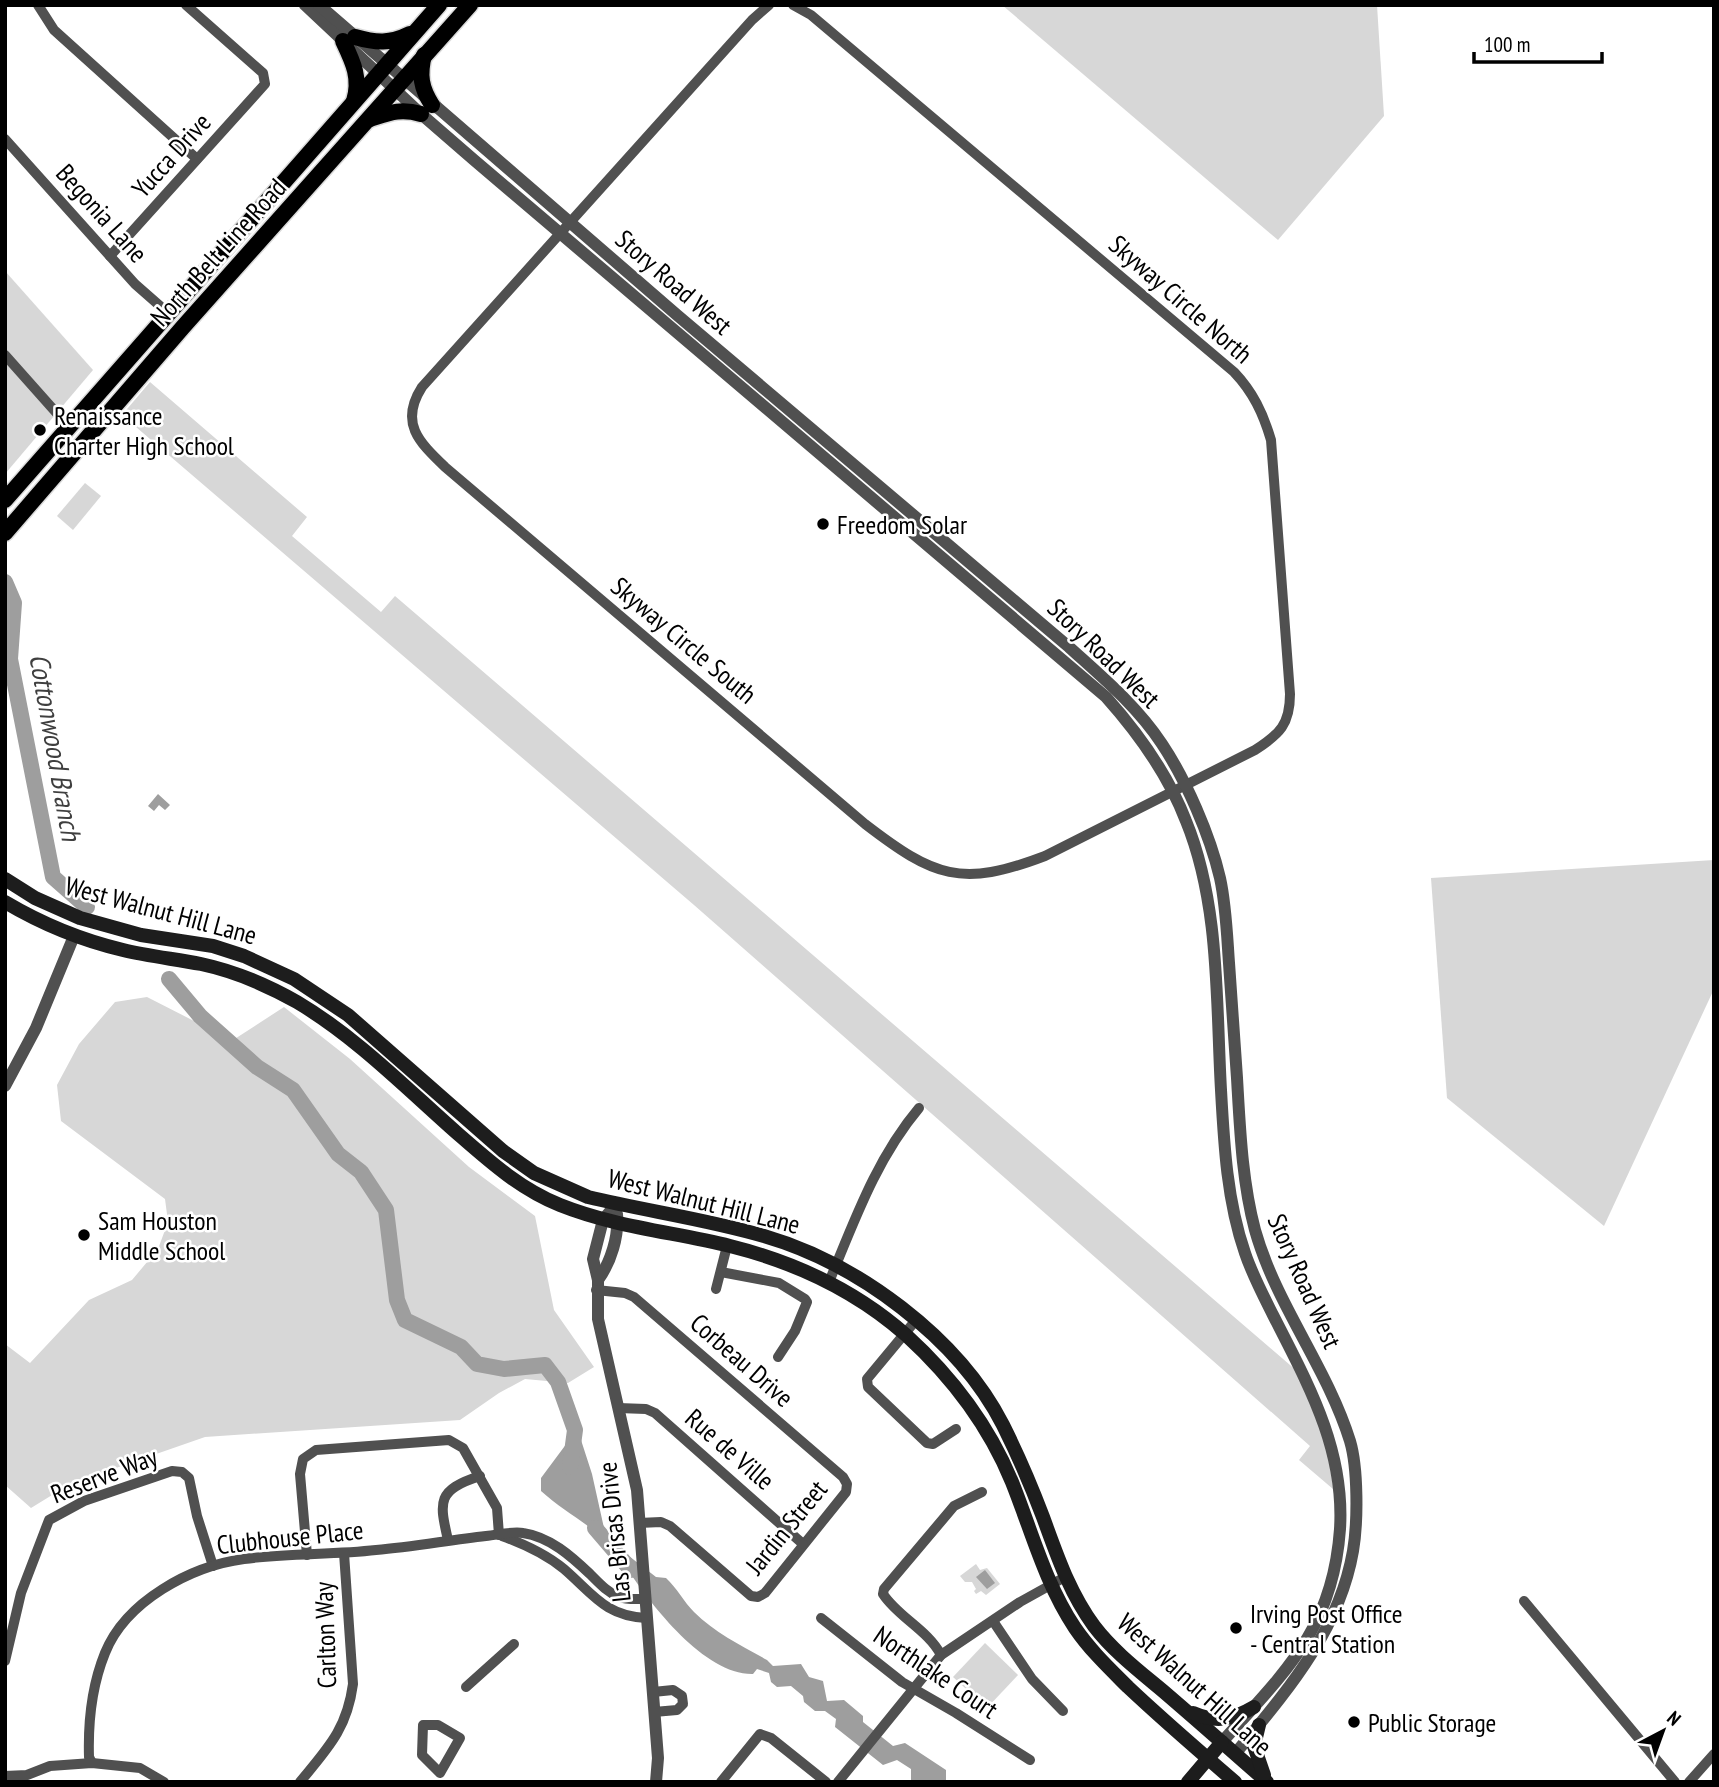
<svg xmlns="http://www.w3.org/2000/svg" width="1719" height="1787" viewBox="0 0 1719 1787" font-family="'PT Sans Narrow',sans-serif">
<rect width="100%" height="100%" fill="#fff"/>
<g fill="#d7d7d7">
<polygon points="1002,5 1377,5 1384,116 1278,240"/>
<polygon points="5,271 93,370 5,474"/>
<polygon points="150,382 307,517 292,536 381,612 395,596 1297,1371 1328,1449 1333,1489 1299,1460 1310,1446 694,905 122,415"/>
<polygon points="85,483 101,496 73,530 57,516"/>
<polygon points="1714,860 1714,989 1604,1226 1447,1098 1431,878"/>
<polygon points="147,997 196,1022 230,1042 284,1007 350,1059 469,1167 535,1216 554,1310 594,1367 568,1383 525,1379 499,1393 460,1420 205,1437 70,1484 31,1508 5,1485 5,1344 30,1363 89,1300 132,1280 158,1249 168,1222 165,1199 61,1121 57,1085 79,1044 115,1002"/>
<polygon points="976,1564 980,1570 987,1568 1000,1584 986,1595 981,1591 976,1594 974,1591 976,1589 972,1582 965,1582 960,1576"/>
<polygon points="985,1643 1018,1675 987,1708 953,1677"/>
</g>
<g fill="#9e9e9e">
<polygon points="158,794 170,805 165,810 159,805 154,811 148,806"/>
<path d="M 570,1406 L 592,1474 L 604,1528 L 625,1553 L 656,1577 L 666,1578 C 677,1588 684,1602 694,1612 C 715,1633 742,1646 767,1660 L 773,1666 L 801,1664 L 809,1677 L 823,1681 L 827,1701 L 844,1700 L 863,1716 L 863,1722 L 893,1746 L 905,1743 L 946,1770 L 946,1782 L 911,1782 L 911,1769 L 897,1760 L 883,1765 L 835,1727 L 836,1719 L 825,1711 L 815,1711 L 804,1702 L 803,1696 L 791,1686 L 777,1687 L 771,1682 L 769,1673 L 757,1669 L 753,1674 C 705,1675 652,1606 628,1570 C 622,1563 619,1554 613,1548 C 592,1525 564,1512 541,1491 L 541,1478 L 567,1443 L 579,1450 L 562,1410 Z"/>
<polygon points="985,1570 995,1583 987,1589 976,1577"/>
</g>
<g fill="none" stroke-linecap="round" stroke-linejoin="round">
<g stroke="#9e9e9e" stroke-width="16">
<polyline points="5,582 14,603 10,659 53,877 87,907"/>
<polyline points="169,979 200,1016 257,1067 293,1090 338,1154 361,1172 386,1210 397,1300 405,1320 461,1347 477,1364 504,1369 545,1365 558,1382 575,1430 570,1467"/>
<polyline points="595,1528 631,1570"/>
</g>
<defs>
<g id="primary">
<path d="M 355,37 C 376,43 390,44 410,34"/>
<path d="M 343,41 C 353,62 361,78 354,101"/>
<path d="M 424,55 C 419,75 421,88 432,105"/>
<path d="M 370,119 C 389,113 400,108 421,114"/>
<polyline points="5,500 439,5"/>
<polyline points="5,533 183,327 470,5"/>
</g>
</defs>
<use href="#primary" stroke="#dbdbdb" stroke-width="19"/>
<g stroke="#505050" stroke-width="10">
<polyline points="38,5 54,30 197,159"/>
<path d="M 769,5 L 752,20 L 422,387 C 399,423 419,442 445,467 L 865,824 C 934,877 961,888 1045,856 L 1255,750 C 1280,734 1290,724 1290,694 L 1271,440 C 1263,413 1253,392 1234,372 L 811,15 L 793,5"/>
<polyline points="5,139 135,284 168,313"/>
<polyline points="110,256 265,84 263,73 186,5"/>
<polyline points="5,355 69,427"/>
<polyline points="721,1272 779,1283 805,1299 807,1302 795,1331 778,1357"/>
<path d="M 829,1282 C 854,1222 876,1159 919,1108"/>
<polyline points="716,1289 727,1246"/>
<polyline points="596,1290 625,1293 634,1297 843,1477 847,1484 846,1492 765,1593 758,1597 751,1596 670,1526 661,1522 639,1523"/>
<polyline points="916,1320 867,1379 868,1387 927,1443 933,1444 956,1429"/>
<polyline points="618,1408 646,1409 655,1413 803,1544"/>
<path d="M 502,1536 C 524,1544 546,1554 564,1569 C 593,1594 605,1616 646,1618"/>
<path d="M 448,1540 C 439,1501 437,1490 480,1476"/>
<polyline points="307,1555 300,1474 303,1459 316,1450 449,1440 463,1448 497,1508 499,1535"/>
<polyline points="1524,1601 1675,1782"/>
<polyline points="821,1618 902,1682 956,1713 1030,1760"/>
<polyline points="993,1621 1032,1679 1063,1711"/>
<path d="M 941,1655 C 928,1630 898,1617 883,1594 L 884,1589 L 954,1506 L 982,1492"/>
<polyline points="5,1661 21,1593 49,1520 84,1501 172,1471 182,1472 189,1478 197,1516 213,1566"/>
<polyline points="466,1687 514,1644"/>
<polyline points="653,1692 673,1690 682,1696 683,1704 677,1710 654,1712"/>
<polygon points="423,1725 438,1725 460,1738 440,1773 422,1755"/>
<path d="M 92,1763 L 89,1757 C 88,1723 92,1685 105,1653 C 126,1601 191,1566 244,1559 C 288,1553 332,1555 376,1550 C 413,1547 449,1540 486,1536 C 498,1535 512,1531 523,1533 C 550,1537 571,1556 590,1574 C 599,1583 607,1592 619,1597 C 627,1600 636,1599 645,1599"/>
<polyline points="5,1776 27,1775 50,1766 92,1763 140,1768 164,1782"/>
<path d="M 300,1782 C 328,1748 347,1729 353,1684 L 344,1553"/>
<polyline points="721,1782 760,1734 771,1738 826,1782"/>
<polyline points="838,1782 941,1655 1020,1602 1065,1577"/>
<polyline points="1689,1782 1714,1754"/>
</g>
<g stroke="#505050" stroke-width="12">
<path d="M 305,5 L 421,114 L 474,160 L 1106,697 C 1139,734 1168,774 1186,821 C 1220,904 1216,1002 1221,1090 C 1224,1145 1227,1201 1245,1253 C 1252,1274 1263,1295 1273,1315 C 1308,1384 1345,1449 1340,1529 C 1333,1629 1285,1672 1222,1742"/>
<path d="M 319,5 L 677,315 L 1069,647 C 1102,677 1137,706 1162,744 C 1186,780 1210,835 1220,878 C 1226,905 1227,935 1229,963 C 1232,1001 1234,1040 1237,1078 C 1240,1129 1242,1181 1255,1230 C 1276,1305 1327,1367 1350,1441 C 1358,1468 1358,1522 1353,1551 C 1339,1632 1286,1692 1235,1754"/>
<polyline points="5,1086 36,1028 74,936"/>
<polyline points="616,1204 603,1220 593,1259 598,1280 598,1319 637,1490 658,1758 656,1782"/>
<path d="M 598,1280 C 611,1262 619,1236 617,1214"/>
</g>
<g stroke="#1d1d1d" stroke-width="14">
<path d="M 5,879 L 35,898 L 80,918 L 141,935 L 213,946 L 244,956 L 294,979 L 348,1015 L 503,1151 L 534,1173 L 588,1197 C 646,1211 706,1219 764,1236 C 857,1263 958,1337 1003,1425 C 1018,1455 1031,1485 1043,1517 C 1057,1555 1069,1592 1094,1626 C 1113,1651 1139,1671 1163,1691 C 1198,1721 1232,1751 1267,1782"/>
<path d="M 5,902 C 42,924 81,940 123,950 C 148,956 175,959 201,964 C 234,971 267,985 297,1002 C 356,1037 405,1087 457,1133 C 489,1161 520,1189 560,1205 C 615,1227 673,1232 730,1246 C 794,1262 856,1291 906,1335 C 951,1376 989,1426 1012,1482 C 1032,1532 1045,1583 1075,1628 C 1090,1650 1109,1668 1128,1687 C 1163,1720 1199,1751 1235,1782"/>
<path d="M 1193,1713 C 1216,1723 1232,1720 1254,1707"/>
<polyline points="1259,1725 1254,1746 1264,1775"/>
<polyline points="1188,1782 1222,1742"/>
</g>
<use href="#primary" stroke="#000" stroke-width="16"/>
</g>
<g fill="#000" stroke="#fff" stroke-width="2.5">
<circle cx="40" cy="430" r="7"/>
<circle cx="823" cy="524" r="7"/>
<circle cx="84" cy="1235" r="7"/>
<circle cx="1236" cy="1628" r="7"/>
<circle cx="1354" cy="1722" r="7"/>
</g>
<g text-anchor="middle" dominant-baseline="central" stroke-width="5" stroke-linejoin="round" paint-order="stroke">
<g font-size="26" fill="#000" stroke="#fff">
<text transform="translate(171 155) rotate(-48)">Yucca Drive</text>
<text transform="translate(102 213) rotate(48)">Begonia Lane</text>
<text transform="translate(218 252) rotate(-48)">North Belt Line Road</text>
<text transform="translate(674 282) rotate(41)">Story Road West</text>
<text transform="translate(1181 299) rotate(41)">Skyway Circle North</text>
<text transform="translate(684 640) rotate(40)">Skyway Circle South</text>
<text transform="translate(1104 653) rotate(44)">Story Road West</text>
<text transform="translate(161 910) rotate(15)">West Walnut Hill Lane</text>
<text transform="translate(704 1201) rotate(14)">West Walnut Hill Lane</text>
<text transform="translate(1305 1281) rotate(66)">Story Road West</text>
<text transform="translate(742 1360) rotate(41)">Corbeau Drive</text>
<text transform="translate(730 1449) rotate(41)">Rue de Ville</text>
<text transform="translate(104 1475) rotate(-21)">Reserve Way</text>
<text transform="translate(786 1527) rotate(-51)">Jardin Street</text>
<text transform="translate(614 1532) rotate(-96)">Las Brisas Drive</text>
<text transform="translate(290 1537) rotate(-6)">Clubhouse Place</text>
<text transform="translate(325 1635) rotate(-92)">Carlton Way</text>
<text transform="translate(936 1672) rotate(34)">Northlake Court</text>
<text transform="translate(1195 1684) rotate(42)">West Walnut Hill Lane</text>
</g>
<g font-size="26" fill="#000" stroke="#fff" text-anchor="start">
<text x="54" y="415">Renaissance<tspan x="54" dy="30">Charter High School</tspan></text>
<text x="837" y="524">Freedom Solar</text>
<text x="98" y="1220">Sam Houston<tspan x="98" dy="30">Middle School</tspan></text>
<text x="1250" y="1613">Irving Post Office<tspan x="1250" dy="30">- Central Station</tspan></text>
<text x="1368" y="1722">Public Storage</text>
</g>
<g font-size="28" font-style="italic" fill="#3f3f3f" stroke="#fff">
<text transform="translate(56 747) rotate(80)">Cottonwood Branch</text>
</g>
</g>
<rect width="1719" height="1787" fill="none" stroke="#000000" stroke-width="14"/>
<g transform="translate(1663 1731) rotate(41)" stroke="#ffffff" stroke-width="5" paint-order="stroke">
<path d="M0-5L12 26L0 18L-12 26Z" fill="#000000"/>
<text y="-10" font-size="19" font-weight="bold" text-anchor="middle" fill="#000000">N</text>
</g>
<path d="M1474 52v10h128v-10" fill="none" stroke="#000000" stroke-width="3.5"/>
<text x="1484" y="52" font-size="21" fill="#000000" stroke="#ffffff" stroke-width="5" paint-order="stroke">100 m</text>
</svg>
